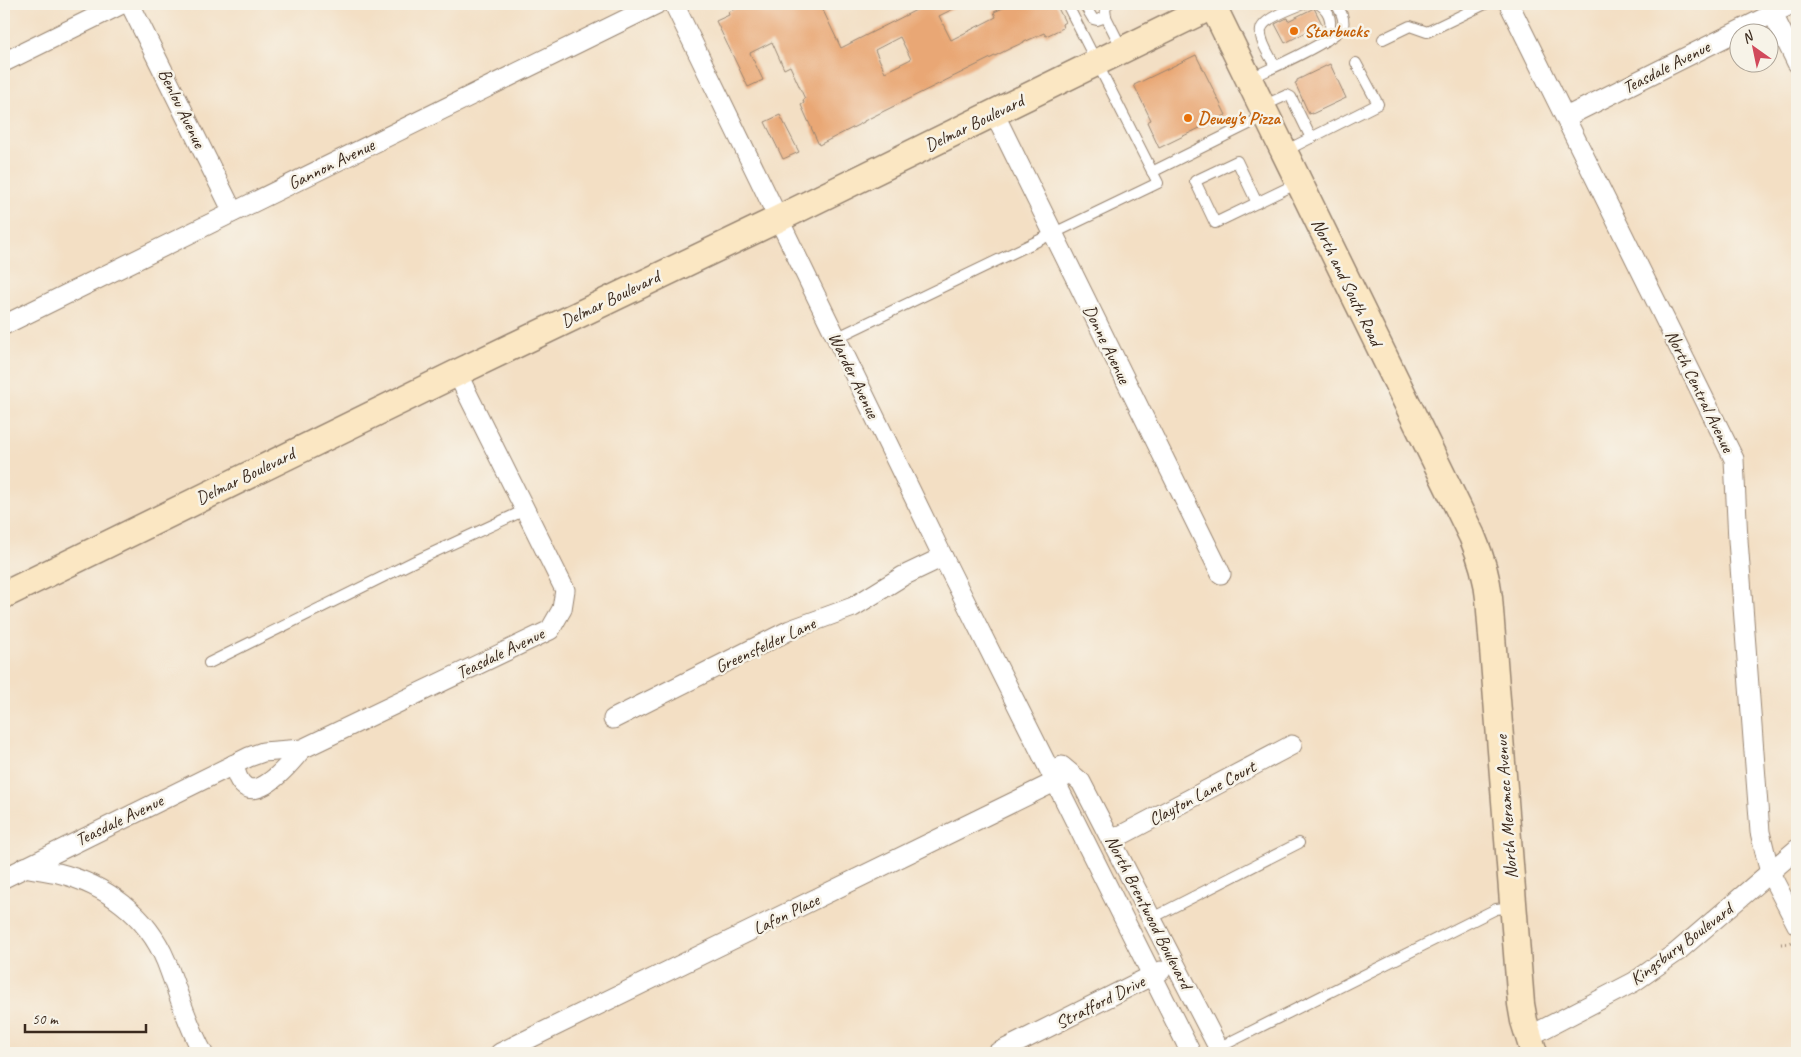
<svg xmlns="http://www.w3.org/2000/svg" width="1801" height="1057" viewBox="0 0 1801 1057" font-family="Caveat,sans-serif">
<rect width="100%" height="100%" fill="#f7f3e8"/>
<filter id="ink" filterUnits="userSpaceOnUse"><feTurbulence type="fractalNoise" baseFrequency=".02" numOctaves="2"/><feDisplacementMap in="SourceGraphic" scale="10" xChannelSelector="R" yChannelSelector="G"/><feConvolveMatrix kernelMatrix="1 2 1 2 8 2 1 2 1" color-interpolation-filters="sRGB"/></filter>
<filter id="wash" filterUnits="userSpaceOnUse"><feTurbulence type="fractalNoise" baseFrequency=".0096" numOctaves="4" result="noise"/><feDisplacementMap in="SourceGraphic" scale="20" xChannelSelector="R" yChannelSelector="G"/><feGaussianBlur stdDeviation="1.12" result="paint"/><feColorMatrix in="noise" values="0 0 0 0 0 0 0 0 0 0 0 0 0 0 0 0 0 1.4 0 .05"/><feComposite in="paint" operator="in"/></filter>
<g filter="url(#wash)">
<rect width="100%" height="100%" fill="#f3dfc4"/>
<g id="blocks">
<g fill="#e9a775" fill-rule="evenodd">
<path d="M 746,4 L 820,4 L 841,48 L 928,4 L 963,4 L 939,16 L 951,40 L 996,17 L 994,12 L 1012,4 L 1056,4 L 1065,22 L 1062,24 L 1063,28 L 1046,36 L 1044,33 L 1011,48 L 864,121 L 864,122 L 819,145 L 801,105 L 804,103 L 803,100 L 805,99 L 790,66 L 784,69 L 772,42 L 750,53 L 763,80 L 748,87 L 716,21 L 729,15 L 728,12 ZM 900,37 L 911,59 L 885,72 L 875,50 Z"/>
<polygon points="1314,8 1322,24 1285,43 1275,24 1287,18 1288,21"/>
<polygon points="1196,55 1226,115 1159,148 1147,122 1151,120 1134,85"/>
<polygon points="1330,64 1346,98 1312,114 1312,113 1309,114 1295,83 1297,82 1297,80"/>
<polygon points="780,115 799,152 783,159 765,122"/>
</g>
</g>
</g>
<g filter="url(#ink)">
<use href="#blocks" fill-opacity="0" stroke="#978471" stroke-width="1"/>
<g fill="none" stroke-linecap="round" stroke-linejoin="round">
<defs>
<g id="lane">
<polyline points="1084,4 1093,19 1097,20 1106,17"/>
<polyline points="1108,4 1105,9 1106,17 1122,49"/>
<path d="M 1319,4 C 1333,13 1332,26 1327,40"/>
<polyline points="1383,39 1410,26 1427,32 1485,4"/>
<path d="M 1275,66 C 1270,56 1259,41 1261,30 C 1262,19 1293,8 1303,4"/>
<path d="M 1248,79 C 1264,72 1340,38 1343,26 C 1345,18 1340,10 1336,4"/>
<polyline points="1263,106 1287,95 1291,97 1311,138"/>
<polyline points="1285,151 1378,104 1356,63"/>
<polyline points="1152,172 1265,116"/>
<polyline points="1257,203 1237,161 1195,181 1215,223 1298,183"/>
<polyline points="836,338 1158,183 1067,4"/>
<polyline points="209,663 415,561 525,510"/>
<polyline points="1152,918 1299,843"/>
<polyline points="1218,1048 1496,909 1513,907"/>
</g>
<g id="street">
<polyline points="130,4 233,212"/>
<polyline points="674,4 943,557 1191,1053"/>
<polyline points="1509,4 1734,459 1738,540 1760,832 1770,873 1797,925"/>
<polyline points="1768,4 1797,63"/>
<polyline points="4,62 122,4"/>
<polyline points="994,113 1221,574"/>
<polyline points="1566,117 1792,4"/>
<polyline points="4,325 657,4"/>
<polyline points="613,719 790,630 853,607 903,576 943,557"/>
<path d="M 234,764 C 244,818 285,770 302,749"/>
<polyline points="1062,766 1081,782 1221,1053"/>
<polyline points="1112,840 1292,745"/>
<path d="M 24,867 C 35,869 46,871 58,873 C 106,885 147,915 166,961 C 178,992 187,1024 203,1053"/>
<polyline points="4,878 249,757 263,752 302,749 550,630 562,609 565,590 457,373"/>
<polyline points="1528,1037 1634,982 1677,952 1797,849"/>
<polyline points="500,1053 1071,774"/>
<polyline points="997,1053 1161,971"/>
</g>
<g id="secondary">
<path d="M 1212,4 L 1472,536 C 1481,557 1487,576 1489,598 L 1521,1004 L 1524,1021 L 1534,1053"/>
<polyline points="4,595 457,373 778,219 1216,4"/>
</g>
</defs>
<use href="#lane" stroke="#978471" stroke-width="12"/>
<use href="#street" stroke="#978471" stroke-width="21"/>
<use href="#secondary" stroke="#978471" stroke-width="29"/>
<polyline stroke="#978471" stroke-width="3" stroke-dasharray="1 4" stroke-linecap="butt" points="1781,944 1790,943 1794,941"/>
<use href="#lane" stroke="#fff" stroke-width="10"/>
<use href="#street" stroke="#fff" stroke-width="19"/>
<use href="#secondary" stroke="#fbe7c3" stroke-width="26"/>
</g>
</g>
<g fill="#e8710a" stroke="#f7f3e8" stroke-width="2">
<circle cx="1294" cy="31" r="5"/>
<circle cx="1188" cy="118" r="5"/>
</g>
<g text-anchor="middle" dominant-baseline="central" stroke-width="5" stroke-linejoin="round" paint-order="stroke">
<g font-size="18" font-weight="bold" fill="#c56008" stroke="#f7f3e8" text-anchor="start">
<text x="1304" y="31">Starbucks</text>
<text x="1198" y="118">Dewey's Pizza</text>
</g>
<g font-size="18" fill="#3b2a1e" stroke="#f7f3e8">
<text transform="translate(1666 67) rotate(-27)">Teasdale Avenue</text>
<text transform="translate(182 108) rotate(64)">Benlou Avenue</text>
<text transform="translate(974 123) rotate(-26)">Delmar Boulevard</text>
<text transform="translate(331 164) rotate(-26)">Gannon Avenue</text>
<text transform="translate(1347 282) rotate(64)">North and South Road</text>
<text transform="translate(610 299) rotate(-26)">Delmar Boulevard</text>
<text transform="translate(1107 344) rotate(64)">Donne Avenue</text>
<text transform="translate(854 375) rotate(64)">Warder Avenue</text>
<text transform="translate(1700 391) rotate(64)">North Central Avenue</text>
<text transform="translate(245 476) rotate(-26)">Delmar Boulevard</text>
<text transform="translate(765 645) rotate(-25)">Greensfelder Lane</text>
<text transform="translate(500 653) rotate(-26)">Teasdale Avenue</text>
<text transform="translate(1202 793) rotate(-28)">Clayton Lane Court</text>
<text transform="translate(1506 807) rotate(-94)">North Meramec Avenue</text>
<text transform="translate(119 820) rotate(-26)">Teasdale Avenue</text>
<text transform="translate(1149 912) rotate(63)">North Brentwood Boulevard</text>
<text transform="translate(786 914) rotate(-26)">Lafon Place</text>
<text transform="translate(1681 944) rotate(-37)">Kingsbury Boulevard</text>
<text transform="translate(1100 1002) rotate(-27)">Stratford Drive</text>
</g>
</g>
<rect width="1801" height="1057" fill="none" stroke="#f7f3e8" stroke-width="20"/>
<g transform="translate(1754 48) rotate(327)"><circle r="24" fill="#f7f3e8" stroke="#aca397"/>
<path d="M0-4L9 19L0 12L-9 19Z" fill="#d1495b"/>
<text y="-8" font-size="14" font-weight="bold" text-anchor="middle" fill="#3b2a1e">N</text>
</g>
<path d="M25 1024v8h121v-8" fill="none" stroke="#3b2a1e" stroke-width="2.5"/>
<text x="32" y="1024" font-size="15" fill="#3b2a1e" stroke="#f7f3e8" stroke-width="4" paint-order="stroke">50 m</text>
</svg>
